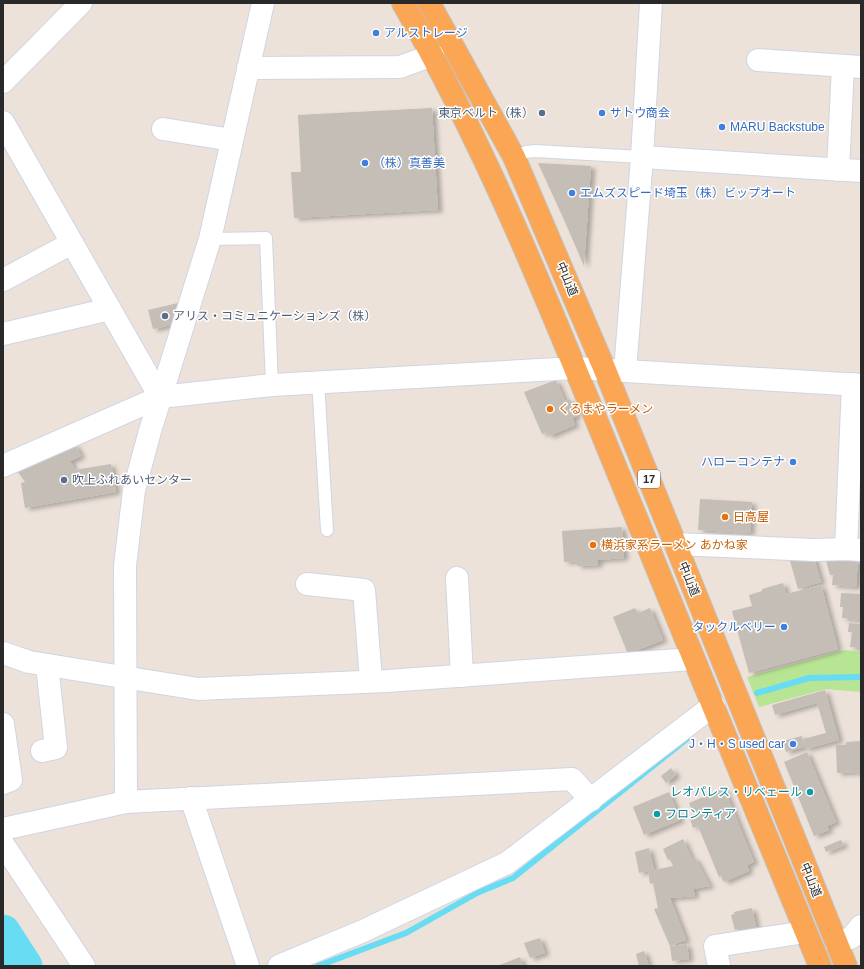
<svg xmlns="http://www.w3.org/2000/svg" width="864" height="969" viewBox="0 0 864 969" font-family="Helvetica,'Noto Sans JP',sans-serif">
<defs>
<filter id="shadow"><feDropShadow dx="4.5" dy="2.5" stdDeviation="2" flood-color="#0004"/></filter>
</defs>
<rect width="100%" height="100%" fill="#ece2da"/>
<polygon fill="#b8e594" points="845,650 861,652 861,692 826,689 759,707 747,677"/>
<g fill="none" stroke-linecap="round" stroke-linejoin="round">
<g stroke="#68dcf3" stroke-width="6">
<polyline points="757,693 809,678 861,677"/>
<polyline points="318,966 406,933 477,893 513,878 688,738"/>
</g>
<polyline stroke="#68dcf3" stroke-width="35" points="3,932 25,966"/>
</g>
<g fill="#c4beb6" filter="url(#shadow)">
<polygon points="432,108 438,210 294,218 291,172 301,172 298,115"/>
<polygon points="538,163 591,166 584,266 565,222"/>
<polygon points="178,303 182,319 181,323 153,329 148,310"/>
<polygon points="556,380 565,401 570,399 577,416 572,418 575,425 549,436 547,432 542,434 524,392"/>
<polygon points="75,444 81,456 70,461 75,470 111,464 116,492 25,508 21,483 25,482 18,472"/>
<polygon points="700,499 752,502 750,533 698,530"/>
<polygon points="622,527 624,558 598,560 598,565 577,566 577,561 564,562 562,531"/>
<polygon points="808,556 814,558 821,582 798,589 790,561"/>
<polygon points="825,557 858,560 856,587 832,585 833,575 830,575"/>
<polygon points="783,583 786,594 821,585 838,649 749,673 732,611 752,606 749,595 762,591 762,589"/>
<polygon points="841,593 861,594 861,620 842,618 843,607 840,607"/>
<polygon points="635,608 638,613 650,608 663,640 628,654 613,617"/>
<polygon points="849,623 861,624 861,648 850,647 852,632 848,632"/>
<polygon points="825,690 839,740 806,749 803,739 826,733 817,703 775,715 772,705"/>
<polygon points="802,736 804,747 786,752 783,741"/>
<polygon points="861,741 861,775 858,776 857,772 837,773 836,745 846,745 846,742"/>
<polygon points="807,752 836,822 827,826 829,830 814,836 784,762"/>
<polygon points="671,768 676,775 666,783 661,776"/>
<polygon points="724,788 754,862 747,865 749,871 724,882 721,876 719,877 698,826 693,828 690,819 695,817 689,803"/>
<polygon points="669,792 680,820 644,835 633,807"/>
<polygon points="683,839 692,859 695,858 710,886 693,889 695,896 670,898 686,940 670,946 654,909 658,908 653,883 650,884 648,871 639,873 635,852 649,848 654,870 673,866 670,859 668,860 663,849"/>
<polygon points="841,840 844,845 826,852 824,847"/>
<polygon points="752,908 757,931 740,935 738,929 735,930 731,915 734,914 734,912"/>
<polygon points="540,938 545,953 530,958 524,943"/>
<polygon points="687,944 689,959 672,961 670,946"/>
<polygon points="644,951 649,966 639,966 636,954"/>
<polygon points="520,957 523,966 497,966"/>
</g>
<g fill="none" stroke-linecap="round" stroke-linejoin="round">
<defs>
<g id="service">
<polyline points="514,157 526,152 535,151 642,157"/>
<polyline points="210,239 266,238 272,385"/>
<polyline points="318,381 327,530"/>
</g>
<g id="minor">
<polyline points="758,60 861,67"/>
<polyline points="248,68 400,67 433,55"/>
<polyline points="3,82 81,3"/>
<polyline points="3,122 160,397"/>
<polyline points="163,129 232,140"/>
<polyline points="642,157 861,171"/>
<polyline points="838,170 843,66"/>
<polyline points="3,280 72,243"/>
<polyline points="3,334 110,309"/>
<polyline points="625,371 642,157 651,3"/>
<polyline points="3,466 160,397 272,385 575,368 861,385"/>
<polyline points="675,544 814,550 846,549 861,550"/>
<polyline points="846,549 853,384"/>
<polyline points="457,578 462,676"/>
<polyline points="307,584 364,590 371,681"/>
<polyline points="3,653 29,662 198,689 387,681 693,659"/>
<polyline points="3,724 11,780 3,783"/>
<polyline points="42,751 56,748 47,665"/>
<polyline points="191,798 248,966"/>
<polyline points="126,802 125,566 134,490 150,431 210,239 263,3"/>
<polyline points="3,829 126,802 572,779 591,800"/>
<polyline points="3,844 84,966"/>
<polyline points="837,944 852,937 861,926"/>
<polyline points="279,966 363,931 507,863 714,705"/>
<polyline points="719,966 715,946 805,932"/>
</g>
<g id="trunk">
<path d="M 403,3 C 489,152 553,314 618,473 C 685,637 752,802 820,966"/>
<polyline points="429,3 514,157 605,370 846,966"/>
</g>
</defs>
<use href="#service" stroke="#cfd5e3" stroke-width="14"/>
<use href="#minor" stroke="#cfd5e3" stroke-width="24"/>
<use href="#trunk" stroke="#c3c3c3" stroke-width="24"/>
<use href="#service" stroke="#fff" stroke-width="12"/>
<use href="#minor" stroke="#fff" stroke-width="22"/>
<use href="#trunk" stroke="#faa654" stroke-width="22"/>
</g>
<g fill="#3f7fe0" stroke="#fff" stroke-width="1.5">
<circle cx="376" cy="33" r="4"/>
<circle cx="602" cy="113" r="4"/>
<circle cx="722" cy="127" r="4"/>
<circle cx="365" cy="163" r="4"/>
<circle cx="572" cy="193" r="4"/>
<circle cx="793" cy="462" r="4"/>
<circle cx="784" cy="627" r="4"/>
<circle cx="793" cy="744" r="4"/>
</g>
<g fill="#5c6f8a" stroke="#fff" stroke-width="1.5">
<circle cx="542" cy="113" r="4"/>
<circle cx="165" cy="316" r="4"/>
<circle cx="64" cy="480" r="4"/>
</g>
<g fill="#e8710a" stroke="#fff" stroke-width="1.5">
<circle cx="550" cy="409" r="4"/>
<circle cx="725" cy="517" r="4"/>
<circle cx="593" cy="545" r="4"/>
</g>
<g fill="#0f9aa8" stroke="#fff" stroke-width="1.5">
<circle cx="810" cy="792" r="4"/>
<circle cx="657" cy="814" r="4"/>
</g>
<g text-anchor="middle" dominant-baseline="central" stroke-width="3" stroke-linejoin="round" paint-order="stroke">
<rect fill="#fff" stroke="#696969" stroke-width="1" x="638" y="470" width="22" height="18" rx="3"/>
<g font-size="11" font-weight="bold" fill="#292929">
<text x="649" y="479">17</text>
</g>
<g font-size="12" fill="#366cbe" stroke="#fff" text-anchor="start">
<text x="384" y="33">アルストレージ</text>
<text x="610" y="113">サトウ商会</text>
<text x="730" y="127">MARU Backstube</text>
<text x="373" y="163">（株）真善美</text>
<text x="580" y="193">エムズスピード埼玉（株）ビップオート</text>
<text x="785" y="462" text-anchor="end">ハローコンテナ</text>
<text x="776" y="627" text-anchor="end">タックルベリー</text>
<text x="785" y="744" text-anchor="end">J・H・S used car</text>
</g>
<g font-size="12" fill="#4e5e75" stroke="#fff" text-anchor="start">
<text x="534" y="113" text-anchor="end">東京ベルト（株）</text>
<text x="173" y="316">アリス・コミュニケーションズ（株）</text>
<text x="72" y="480">吹上ふれあいセンター</text>
</g>
<g font-size="12" fill="#292929" stroke="#fff">
<text transform="translate(567 279) rotate(67)">中山道</text>
<text transform="translate(689 579) rotate(68)">中山道</text>
<text transform="translate(811 880) rotate(68)">中山道</text>
</g>
<g font-size="12" fill="#c56008" stroke="#fff" text-anchor="start">
<text x="558" y="409">くるまやラーメン</text>
<text x="733" y="517">日高屋</text>
<text x="601" y="545">横浜家系ラーメン あかね家</text>
</g>
<g font-size="12" fill="#0d838f" stroke="#fff" text-anchor="end">
<text x="802" y="792">レオパレス・リベェール</text>
<text x="665" y="814" text-anchor="start">フロンティア</text>
</g>
</g>
<rect width="864" height="969" fill="none" stroke="#292929" stroke-width="8"/>
</svg>
